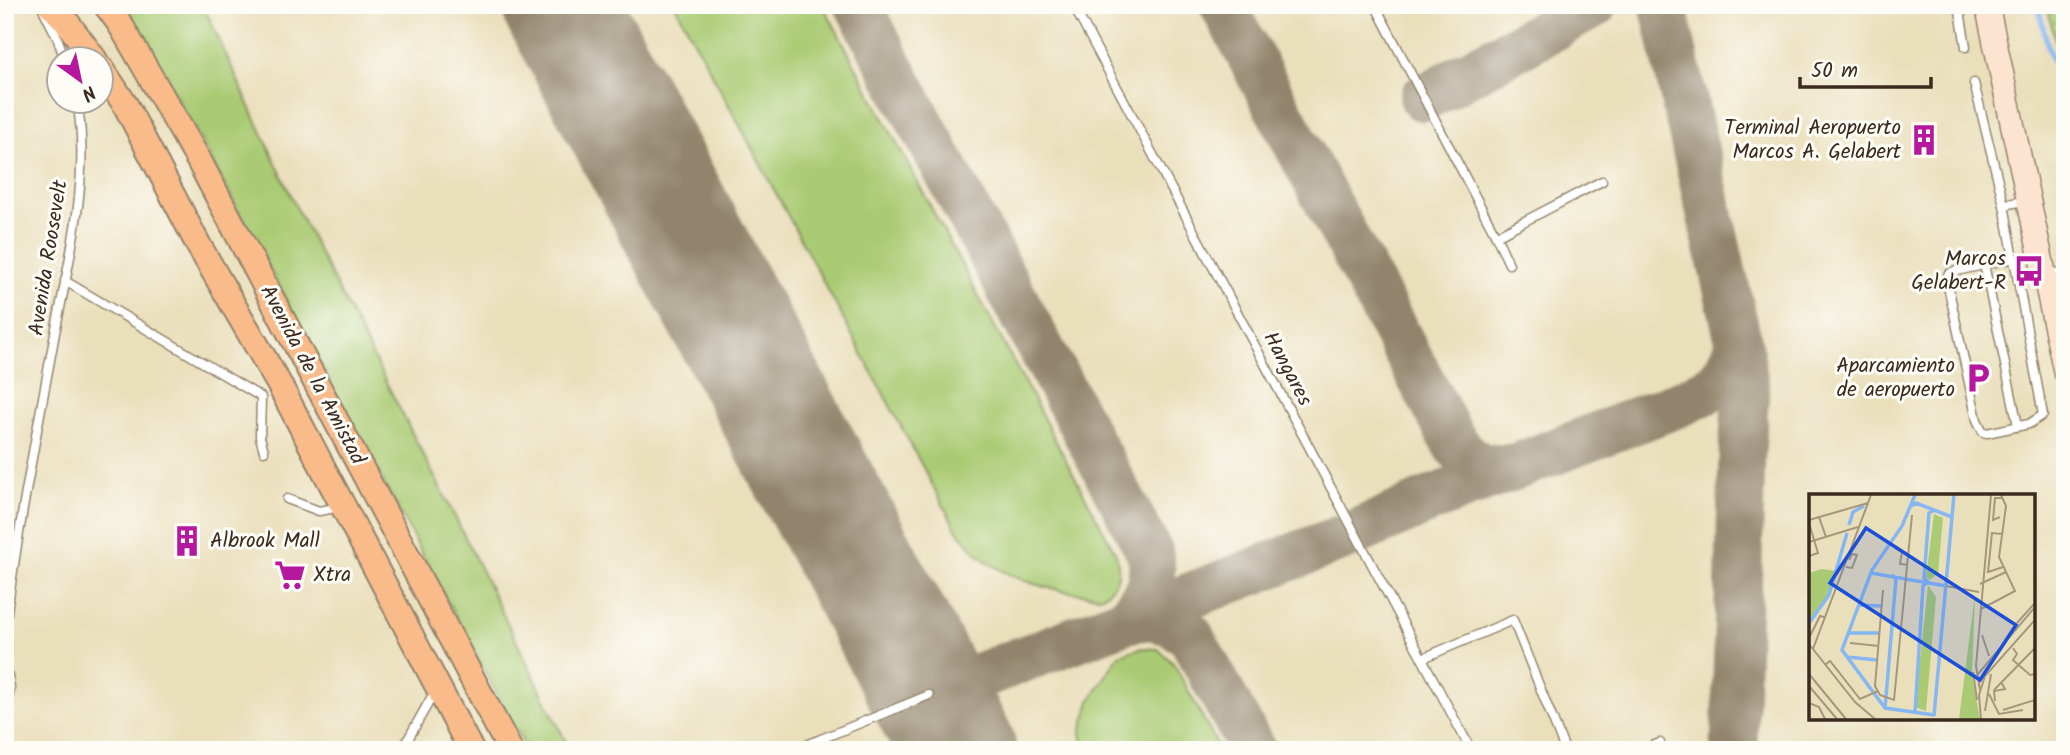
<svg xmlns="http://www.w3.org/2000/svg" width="2070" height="755" viewBox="0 0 2070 755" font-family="Kalam,sans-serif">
<defs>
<pattern id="park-crowns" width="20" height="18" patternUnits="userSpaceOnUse" patternTransform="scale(1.75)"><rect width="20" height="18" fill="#aacb73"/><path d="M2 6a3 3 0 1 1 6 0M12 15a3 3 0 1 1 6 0" fill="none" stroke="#93ae63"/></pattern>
</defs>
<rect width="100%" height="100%" fill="#fdfcf7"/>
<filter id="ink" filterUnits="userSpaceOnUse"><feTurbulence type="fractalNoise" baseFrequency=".0143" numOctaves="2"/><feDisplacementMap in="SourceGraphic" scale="14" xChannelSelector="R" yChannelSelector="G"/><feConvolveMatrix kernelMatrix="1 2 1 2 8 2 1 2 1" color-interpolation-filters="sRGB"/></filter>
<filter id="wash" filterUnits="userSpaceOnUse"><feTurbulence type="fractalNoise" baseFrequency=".00686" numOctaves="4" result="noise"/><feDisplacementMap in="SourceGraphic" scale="28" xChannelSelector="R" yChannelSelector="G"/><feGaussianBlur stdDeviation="1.57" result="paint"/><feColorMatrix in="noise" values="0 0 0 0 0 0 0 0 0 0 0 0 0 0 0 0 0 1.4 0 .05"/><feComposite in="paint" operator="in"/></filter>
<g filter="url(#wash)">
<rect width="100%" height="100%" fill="#eadfbb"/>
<g fill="#aacb73" stroke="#727a48" stroke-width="2">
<polygon points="120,5 203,5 298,211 447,501 570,750 527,750 207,152 152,53"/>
<path d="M 675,5 L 823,5 L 1116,554 C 1121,574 1119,583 1103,596 C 1063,593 1020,585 986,561 C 975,553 965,539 956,529 Z"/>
<polygon points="1141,648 1158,649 1174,664 1220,750 1084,750 1081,732 1090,701 1119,655"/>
</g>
<polygon fill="url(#park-crowns)" stroke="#727a48" stroke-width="2" points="2047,5 2065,5 2065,68 2054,36"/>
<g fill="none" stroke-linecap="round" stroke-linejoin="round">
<polyline stroke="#86b7f3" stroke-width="5" points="2038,5 2047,43 2065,101"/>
<g stroke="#92846c" stroke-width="47">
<path d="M 858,5 L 1150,553 C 1157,583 1144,600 1125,621"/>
<path d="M 1223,5 L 1455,444 C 1475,468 1485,469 1516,467"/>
<polyline points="1663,5 1739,344 1746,388 1742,453 1734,750"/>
<polyline points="1423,98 1594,5"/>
<polyline points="1126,620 1148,617 1169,622 1190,635 1253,750"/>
<path d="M 929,695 L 1355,533 L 1432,499 L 1681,403 C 1719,386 1723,382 1739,344"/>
</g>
<polyline stroke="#92846c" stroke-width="117" points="561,5 958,750"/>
</g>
</g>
<g filter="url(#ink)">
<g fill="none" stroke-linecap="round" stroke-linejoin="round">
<defs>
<g id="lane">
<polyline points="1073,5 1471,750"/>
<polyline points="1375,5 1496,236 1509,264"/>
<polyline points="1959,5 1966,47"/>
<polyline points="44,11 57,37 65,60"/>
<polyline points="1974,83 2004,205 2043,415 2029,424 1987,433 1983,432 1977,420 1947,281 1948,275 1952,272 2014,258"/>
<polyline points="2004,205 2028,200"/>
<polyline points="1496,236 1602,181"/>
<polyline points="1984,264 2018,426"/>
<polyline points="2047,275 2065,271"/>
<polyline points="65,281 261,397 260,437 264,451"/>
<polyline points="287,499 319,511 341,507"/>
<path d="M 5,627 C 18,528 37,431 55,333 C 69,262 91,173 77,102"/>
<polyline points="1423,658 1513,620 1565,750"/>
<polyline points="5,659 10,687 5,721"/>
<polyline points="402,750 435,691"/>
<polyline points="426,750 447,750"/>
<polyline points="794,750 929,695"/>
<polyline points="1642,750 1660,743"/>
</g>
<polyline id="secondary" points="1987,5 2065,371"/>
<g id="primary">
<polyline points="51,5 66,21 95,60"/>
<polyline points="106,5 120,24 198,159 510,750"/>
<polyline points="102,69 126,106 199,246 279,384 471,750"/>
</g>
</defs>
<use href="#lane" stroke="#92846c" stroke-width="11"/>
<use href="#secondary" stroke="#92846c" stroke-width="26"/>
<use href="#primary" stroke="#92846c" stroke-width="28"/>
<use href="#lane" stroke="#fff" stroke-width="8"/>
<use href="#secondary" stroke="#fde4d1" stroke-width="23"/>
<use href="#primary" stroke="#fabb8b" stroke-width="24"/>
</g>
</g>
<defs>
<symbol id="building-bare" viewBox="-9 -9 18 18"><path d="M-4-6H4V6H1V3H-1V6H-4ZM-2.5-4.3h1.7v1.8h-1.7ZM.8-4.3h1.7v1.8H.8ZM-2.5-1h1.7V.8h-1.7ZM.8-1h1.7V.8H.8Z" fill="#b5179e" stroke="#fdfcf7" stroke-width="2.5" paint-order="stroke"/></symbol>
<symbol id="bus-bare" viewBox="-9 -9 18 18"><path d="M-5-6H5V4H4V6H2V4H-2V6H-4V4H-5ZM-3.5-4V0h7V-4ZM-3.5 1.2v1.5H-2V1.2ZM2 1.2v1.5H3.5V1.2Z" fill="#b5179e" stroke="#fdfcf7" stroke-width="2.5" paint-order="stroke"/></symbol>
<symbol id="parking-bare" viewBox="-9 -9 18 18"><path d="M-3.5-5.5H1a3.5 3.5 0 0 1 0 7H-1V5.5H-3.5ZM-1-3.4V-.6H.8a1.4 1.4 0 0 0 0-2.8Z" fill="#b5179e" stroke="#fdfcf7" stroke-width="2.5" paint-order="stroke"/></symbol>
<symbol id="supermarket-bare" viewBox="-9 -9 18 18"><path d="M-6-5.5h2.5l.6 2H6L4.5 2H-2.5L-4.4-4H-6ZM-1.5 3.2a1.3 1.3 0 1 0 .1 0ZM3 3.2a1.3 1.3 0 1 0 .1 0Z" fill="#b5179e" stroke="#fdfcf7" stroke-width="2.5" paint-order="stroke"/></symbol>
</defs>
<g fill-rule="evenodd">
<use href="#building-bare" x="1902" y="118" width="44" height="44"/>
<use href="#bus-bare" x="2007" y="249" width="44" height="44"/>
<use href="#parking-bare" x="1956" y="356" width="44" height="44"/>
<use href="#building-bare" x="165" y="519" width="44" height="44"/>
<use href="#supermarket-bare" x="268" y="553" width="44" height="44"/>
</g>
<g text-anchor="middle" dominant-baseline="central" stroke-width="6" stroke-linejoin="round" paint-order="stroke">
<g font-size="21" fill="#3b2a1e" stroke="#fdfcf7" text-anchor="end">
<text x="1901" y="128">Terminal Aeropuerto<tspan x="1901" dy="24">Marcos A. Gelabert</tspan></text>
<text x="2006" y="259">Marcos<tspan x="2006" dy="24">Gelabert-R</tspan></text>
<text x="1955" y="366">Aparcamiento<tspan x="1955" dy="24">de aeropuerto</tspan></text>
<text x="210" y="541" text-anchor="start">Albrook Mall</text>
<text x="313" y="575" text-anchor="start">Xtra</text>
</g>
<g font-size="21" fill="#3b2a1e" stroke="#fdfcf7">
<text transform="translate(49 258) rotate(-81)">Avenida Roosevelt</text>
<text transform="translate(1287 369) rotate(62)">Hangares</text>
<text transform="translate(312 375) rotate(62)">Avenida de la Amistad</text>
</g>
</g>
<g transform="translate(1809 494)">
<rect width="226" height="226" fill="#eadfbb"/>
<path d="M 125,20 L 134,24 L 129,79 L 121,86 L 117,83 ZM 119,91 L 127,103 L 117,217 L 106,213 ZM 166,100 L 163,182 L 171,225 L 150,225 Z" fill="#aacb73"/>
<path d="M 13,75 L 27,77 L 19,101 L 0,128 L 0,79 Z" fill="#aacb73"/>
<path fill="none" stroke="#86b7f3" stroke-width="3.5" d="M 106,1 L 93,32 L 63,76 L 33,156 L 76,214 L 125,221M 102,12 L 107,9 L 143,23M 40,31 L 44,18 L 55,12M 62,79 L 137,92M 50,111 L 73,112M 0,129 L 20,101 L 38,39M 39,139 L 71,139M 38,163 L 68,166M 76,214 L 87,85 L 83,81M 106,219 L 114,92 L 119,88 L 115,84 L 120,19 L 126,16M 125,222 L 145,1"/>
<path fill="none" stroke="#a4977c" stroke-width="2" d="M 10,23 L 17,43M 191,23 L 184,26 L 186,4 L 194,4M 0,26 L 59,9M 0,29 L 9,59 L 0,62M 0,48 L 49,33M 86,54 L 93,58 L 91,70 L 99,71M 37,73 L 43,74 L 48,61 L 43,60 L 40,66M 194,73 L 179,78 L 183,39 L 194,40M 171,90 L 197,78M 137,92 L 170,98M 74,96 L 66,192 L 71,201 L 85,206 L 103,21M 172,115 L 206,97 L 190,63 L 197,12 L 192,1M 208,129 L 226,109M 173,141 L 180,162M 0,144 L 11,122 L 15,123M 41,149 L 70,152M 0,150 L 46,208 L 66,225M 204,154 L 208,160 L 204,166 L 221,181 L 226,180M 4,155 L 62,1M 17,170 L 21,167 L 51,205 L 69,197M 164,178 L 168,206M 0,180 L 37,225M 169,180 L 226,113M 0,192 L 28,225M 171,196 L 167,172 L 182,1M 185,196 L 226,154M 180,200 L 190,220 L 214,216M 186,207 L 185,197 L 196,195 L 192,188M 0,209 L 10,213 L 16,225M 194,216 L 226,206M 176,217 L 182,180M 172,225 L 170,201 L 176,182 L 226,126"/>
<path fill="#1d4ed8" fill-opacity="0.15" stroke="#1d4ed8" stroke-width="3.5" d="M 57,34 L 207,131 L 171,186 L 21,89 Z"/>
<rect width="226" height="226" fill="none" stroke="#3b2a1e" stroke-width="3.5"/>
</g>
<rect width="2070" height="755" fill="none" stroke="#fdfcf7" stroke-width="28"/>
<g transform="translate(80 80) rotate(147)"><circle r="33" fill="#fdfcf7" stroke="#afa8a0" stroke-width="2"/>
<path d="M0-5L12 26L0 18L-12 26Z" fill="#b5179e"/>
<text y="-10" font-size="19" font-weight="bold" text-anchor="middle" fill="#3b2a1e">N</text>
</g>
<path d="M1800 77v10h131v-10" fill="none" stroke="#3b2a1e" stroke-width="3.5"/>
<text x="1811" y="77" font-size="21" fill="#3b2a1e" stroke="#fdfcf7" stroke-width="5" paint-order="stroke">50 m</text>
</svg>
